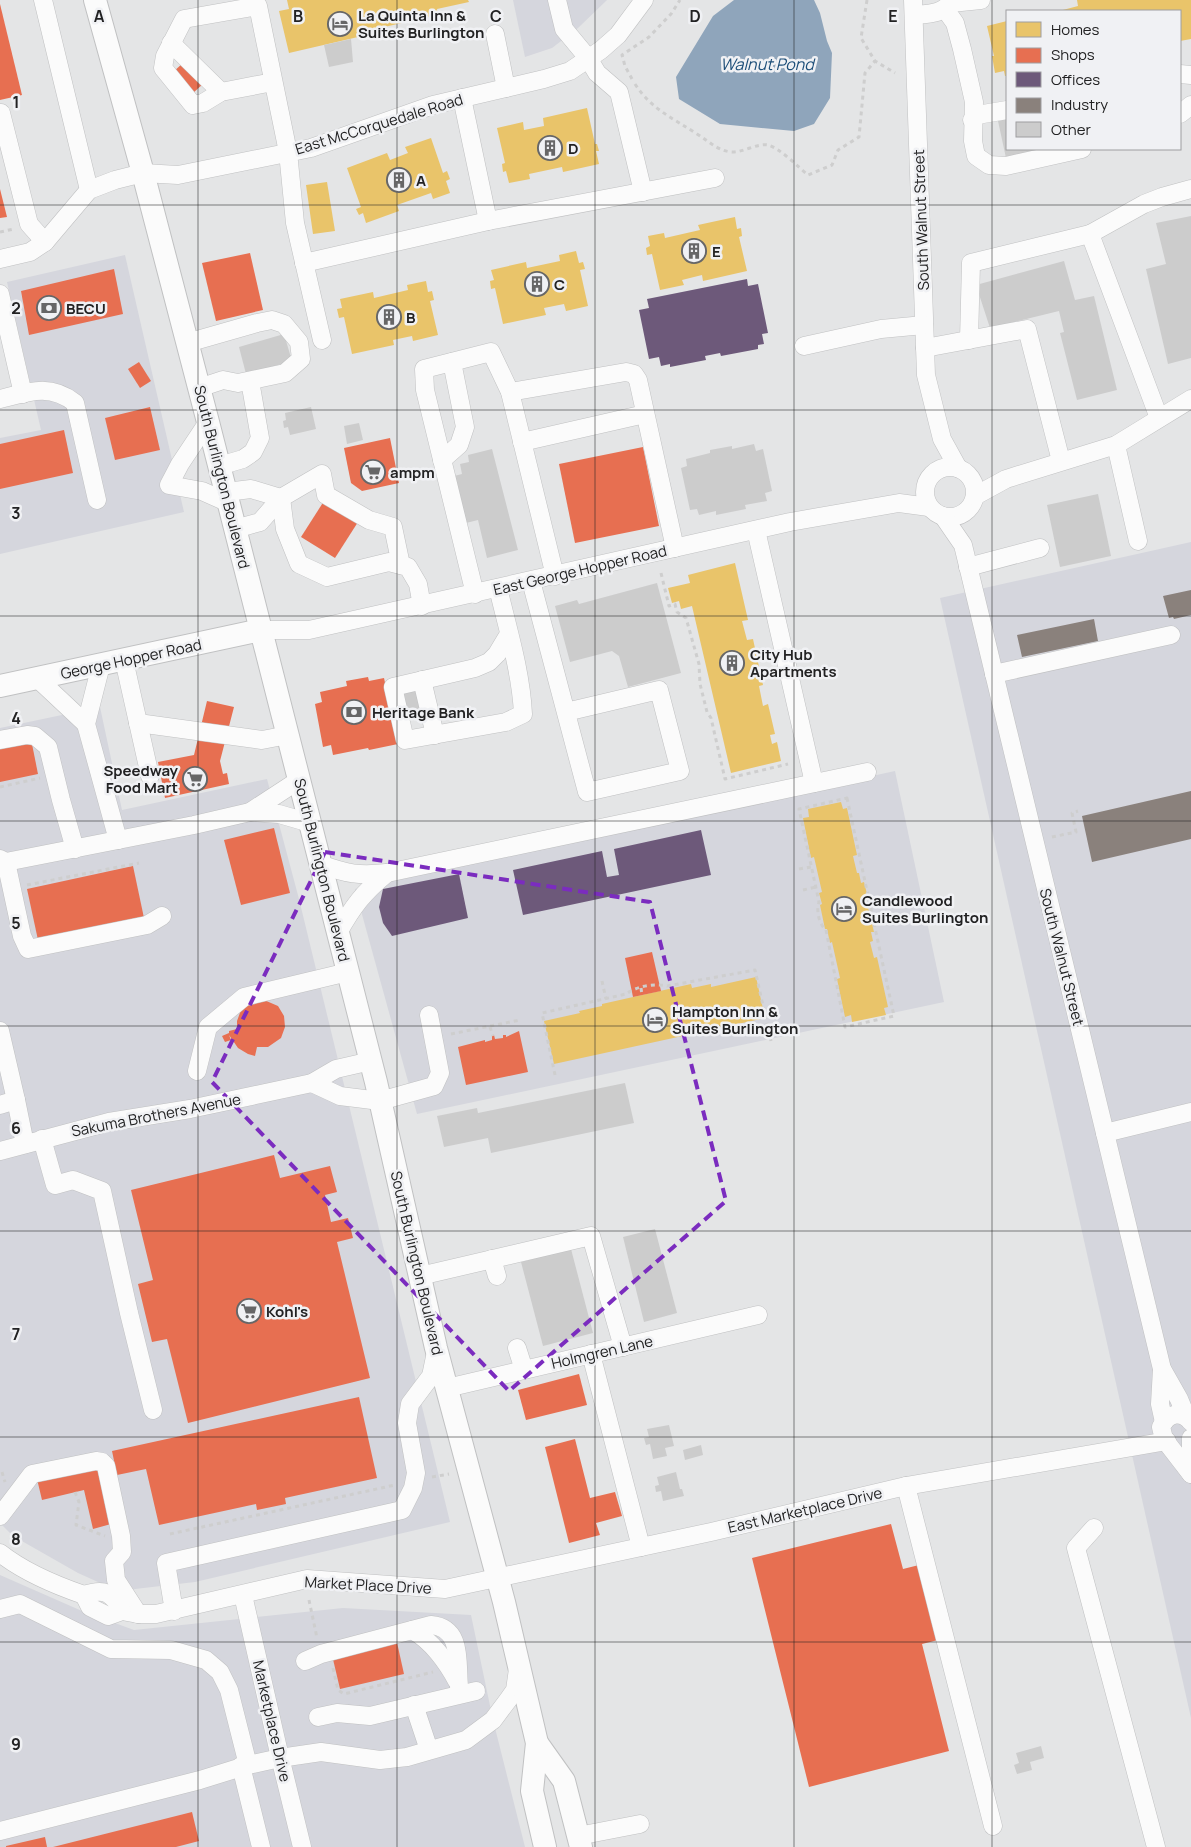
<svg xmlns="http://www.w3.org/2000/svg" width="1191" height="1847" viewBox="0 0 1191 1847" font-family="Manrope,sans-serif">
<rect width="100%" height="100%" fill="#e4e5e6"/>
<g fill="#d5d6dd">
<polygon points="513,0 607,0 578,28 552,48 525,57"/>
<polygon points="125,255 184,512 0,554 0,438 41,430 7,282"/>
<polygon points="1191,542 1191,1718 940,598"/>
<polygon points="100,707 122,810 267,779 299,899 450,1522 195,1582 118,1591 78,1573 13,1536 0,1523 0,728"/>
<polygon points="895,771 944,1002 417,1114 355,889"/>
<polygon points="0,1575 82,1611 134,1630 343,1608 471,1615 493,1720 525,1847 0,1847"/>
</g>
<polygon fill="#8fa5bb" points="734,0 814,0 820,13 827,41 832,53 830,98 814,124 794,131 720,124 679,99 676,77 713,16"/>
<g fill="#e9c46a">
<polygon points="287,0 468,0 469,2 437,9 438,15 357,33 358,37 289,53 279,11 289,9"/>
<polygon points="1077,0 1191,0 1191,39 1180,41 1180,11 1059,11 1078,6"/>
<polygon points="1007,21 1007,76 1005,76 1004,71 995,73 992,56 994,56 987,26"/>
<polygon points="587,108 595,144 597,144 599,151 596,151 599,164 563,172 562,167 529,174 530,179 509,183 506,171 503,172 502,164 505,163 497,128 523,122 524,130 544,126 543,118"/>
<polygon points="431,138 443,173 447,171 450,179 446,181 450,193 433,199 431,193 397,205 399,211 366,223 363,213 359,215 356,209 361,207 347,168 387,153 390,160 408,153 405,147"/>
<polygon points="327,182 335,231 313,234 306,185"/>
<polygon points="735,217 737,229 741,228 742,236 739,237 747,271 703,281 702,275 682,280 684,285 660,290 652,254 647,255 646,248 650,246 648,236 664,233 665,238 700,230 698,225"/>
<polygon points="576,251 579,263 583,262 585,269 580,270 588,306 566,311 564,304 544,308 546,315 503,324 495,288 491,289 490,281 494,280 491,270 526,262 527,268 560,261 559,255"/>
<polygon points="426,281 428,292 432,291 434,300 430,301 438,335 413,341 412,336 393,340 394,345 352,354 344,317 339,318 337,309 342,308 340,299 373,292 374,298 408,290 407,285"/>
<polygon points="735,563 748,620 742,621 747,640 753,639 763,685 759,686 763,706 768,704 775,734 770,735 772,744 777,742 781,761 731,773 692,606 681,609 679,601 672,603 668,588 690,583 688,575"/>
<polygon points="841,802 843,809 847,808 857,855 853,856 857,873 859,873 861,883 864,882 868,898 866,899 874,932 871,932 873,941 870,942 874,958 877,957 888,1007 884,1008 886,1015 852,1022 851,1015 845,1017 837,979 840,978 832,942 830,943 827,929 825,929 820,905 822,904 819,893 822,892 814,857 811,858 803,818 809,817 808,809"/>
<polygon points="756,977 765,1018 554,1064 544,1021 580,1013 579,1011 602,1006 602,1004 691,984 692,988 711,984 711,987"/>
</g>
<g fill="#e76f51">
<polygon points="0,4 22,95 0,100"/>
<polygon points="184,62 204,83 192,94 172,73"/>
<polygon points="0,189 7,217 0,218"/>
<polygon points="250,253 263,310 216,321 202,263"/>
<polygon points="114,269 123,314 29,335 21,291"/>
<polygon points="139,362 151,381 140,388 128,369"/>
<polygon points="150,407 160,450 115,460 105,418"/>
<polygon points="64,430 73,473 0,489 0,444"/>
<polygon points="390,438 399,483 362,491 351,483 344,448"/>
<polygon points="643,447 659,526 575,543 559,464"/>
<polygon points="324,501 358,522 335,558 301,537"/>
<polygon points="368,677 369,681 384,678 398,744 369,750 368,748 333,755 331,745 323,747 315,704 322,702 320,692 347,686 346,681"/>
<polygon points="207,701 234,707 220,761 223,774 227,773 229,784 165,798 158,762 194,755"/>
<polygon points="31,739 38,774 0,782 0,745"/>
<polygon points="274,828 290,893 241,905 224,840"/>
<polygon points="133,866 144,918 38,940 27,889"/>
<polygon points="652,952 661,991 633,997 625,958"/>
<polygon points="264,1000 278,1006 284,1016 285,1027 281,1038 268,1047 257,1047 255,1056 248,1054 238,1048 229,1035 231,1040 225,1042 222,1036 229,1033 229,1031 237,1029 237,1021 241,1010 246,1005"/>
<polygon points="519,1031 528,1072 466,1085 458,1047 485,1040 485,1042 492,1040 492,1036 494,1035 495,1039 503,1038 503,1035 506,1035 506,1037"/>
<polygon points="274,1155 280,1178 330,1166 337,1192 325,1195 331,1222 348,1218 353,1238 337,1242 370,1378 188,1423 167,1339 152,1342 138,1284 153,1280 131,1190"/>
<polygon points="579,1374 587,1405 526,1420 518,1390"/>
<polygon points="359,1397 377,1478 285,1498 286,1504 257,1510 256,1504 159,1525 146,1469 117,1475 112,1451"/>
<polygon points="575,1439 590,1498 615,1492 622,1516 596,1523 600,1535 569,1543 545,1447"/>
<polygon points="97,1465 111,1524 93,1529 84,1490 42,1500 37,1479"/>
<polygon points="891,1524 903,1569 923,1564 942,1639 922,1644 949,1751 809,1787 752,1558"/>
<polygon points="396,1638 404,1674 340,1689 332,1655"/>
<polygon points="192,1812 199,1841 176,1847 53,1847"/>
<polygon points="45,1837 47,1847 6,1847 6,1846"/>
</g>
<g fill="#6d597a">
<polygon points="747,279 748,286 758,284 768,333 762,334 764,344 758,345 758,349 721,356 720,353 705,356 706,360 670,367 670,364 661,366 659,357 649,359 639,310 649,308 647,299"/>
<polygon points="701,830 711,875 523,915 513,870 602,851 607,877 619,875 614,849"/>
<polygon points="459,874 468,918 392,936 383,923 379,907 383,889"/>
</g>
<g fill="#8a817c">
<polygon points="1191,590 1191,615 1174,619 1173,617 1169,618 1163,596"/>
<polygon points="1094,619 1098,641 1022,657 1017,635"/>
<polygon points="1191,791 1191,839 1092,862 1082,816"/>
</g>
<g fill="#ccc">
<polygon points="351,39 353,62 329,67 324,45"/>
<polygon points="1007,119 1007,149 1044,149 1006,158 998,121"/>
<polygon points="1191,216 1191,358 1168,364 1146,269 1166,264 1156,223"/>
<polygon points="1064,261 1075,300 1094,296 1117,390 1077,400 1060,333 1064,332 1059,311 990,328 976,285"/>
<polygon points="284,334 292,361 246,374 239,347"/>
<polygon points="311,407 316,429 290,435 288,427 284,428 283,421 286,420 285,413"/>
<polygon points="359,423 363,440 347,444 344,426"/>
<polygon points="754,444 756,451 763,449 772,491 765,493 767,501 745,505 746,509 716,515 716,511 699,515 697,509 690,510 681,468 687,466 686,459 710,453 710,450 732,446 732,449"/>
<polygon points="492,449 518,550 487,558 478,520 466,523 454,476 462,474 460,464 469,462 468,455"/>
<polygon points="1098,494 1111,556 1060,567 1047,505"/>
<polygon points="657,583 681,673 628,687 619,656 612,651 570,662 555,606 577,600 579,604"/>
<polygon points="420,689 425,713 393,719 388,696"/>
<polygon points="625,1083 634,1123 491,1153 488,1138 444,1147 437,1116 477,1108 478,1113"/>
<polygon points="655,1229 677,1313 644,1322 623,1237"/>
<polygon points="571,1249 593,1333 543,1346 521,1262"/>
<polygon points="669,1425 674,1446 665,1448 667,1456 653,1459 650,1444 646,1445 644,1438 649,1437 647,1429"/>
<polygon points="701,1445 703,1455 685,1460 683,1450"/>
<polygon points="676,1472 680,1489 682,1489 684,1496 663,1501 661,1491 656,1492 655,1486 659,1485 657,1477"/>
<polygon points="1041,1746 1044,1758 1030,1762 1032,1770 1017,1774 1014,1765 1019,1763 1016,1753"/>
</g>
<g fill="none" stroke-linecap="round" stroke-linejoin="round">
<defs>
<g id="minor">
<polyline points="43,0 89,190"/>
<polyline points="557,0 564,29 588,58 597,73 619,92 643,192"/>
<polyline points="913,0 926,375 942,439 958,468"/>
<polyline points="951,3 981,0"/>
<polyline points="945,9 955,23 962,49 974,102 973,141 976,156 989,165 1006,166 1082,149"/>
<path d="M 914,15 C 927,14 946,14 951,0"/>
<polyline points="495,34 506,88"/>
<polyline points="171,43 221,92"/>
<polyline points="1180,74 1191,75"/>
<polyline points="273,82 221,92 203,103 193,105 163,68 165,56 184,19 258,6 288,152 295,223 322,340"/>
<polyline points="462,98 488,221"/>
<polyline points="1,113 29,224 45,242"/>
<polyline points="1180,114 1191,105"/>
<polyline points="972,120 977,115 1007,110"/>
<polyline points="1090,234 1144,204 1162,197 1191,189"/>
<polyline points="0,259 30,252 45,242 89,190 115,180 143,173 178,175 311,148 433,105 544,79 570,71 601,50 618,35 644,0"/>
<polyline points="304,263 488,221 715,178"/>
<polyline points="0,294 23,394"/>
<polyline points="969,340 971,263 1090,234 1159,418"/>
<polyline points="187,343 257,323 272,320 284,324 299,342 301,359 285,373 238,383 223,380 199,388"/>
<polyline points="804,346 881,329 924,325"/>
<polyline points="925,348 1027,329 1061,461"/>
<polyline points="510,392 626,372 634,374 638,380 675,548"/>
<path d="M 0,399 C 28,392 50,383 75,403 L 97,500"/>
<polyline points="208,422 180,464 169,485 202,491 229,503"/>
<polyline points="522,442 645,414"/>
<polyline points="1116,445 1138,541"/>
<polyline points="442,460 459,445 465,427 452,362"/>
<polyline points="219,466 243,459 253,452 260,438 250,381"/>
<circle cx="950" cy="492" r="25"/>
<polyline points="226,492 251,489 281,498"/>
<polyline points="975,496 1006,479 1116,445 1191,399"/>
<polyline points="281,498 285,529 299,564 327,577 389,562 408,567 418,584 422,606"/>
<polyline points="943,516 963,545 1162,1369 1179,1399 1186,1416"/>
<polyline points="235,529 260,522 281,498 322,474 326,495 369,520 393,527 401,565"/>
<polyline points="756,530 814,783"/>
<polyline points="968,567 1040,548"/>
<polyline points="531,581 587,792 680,771 659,690 566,712"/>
<path d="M 498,588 C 508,630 521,672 523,714 L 506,722 L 405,740 L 393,687 L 475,668 L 489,662 L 497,654 L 509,634"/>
<polyline points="475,594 425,390 424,369 491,352 510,392 555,576"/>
<polyline points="261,630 309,630 790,522 899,503 929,507"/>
<polyline points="124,660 150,776"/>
<polyline points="101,665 86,724 118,840"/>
<polyline points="994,674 1171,635"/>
<polyline points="38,679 86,724"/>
<polyline points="422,680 435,735"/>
<polyline points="138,723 262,740 288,735"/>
<polyline points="0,740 27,735 35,736 48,747 61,800 75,849"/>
<polyline points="250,812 279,814 310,823"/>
<polyline points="0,859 6,862 194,825 250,812 299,780"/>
<polyline points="6,862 22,936 28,949 147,925 162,916"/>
<path d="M 320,864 C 347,874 359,876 387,873 L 867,772"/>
<path d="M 338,933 C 353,906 363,893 387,873"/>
<polyline points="0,1031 16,1100"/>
<polyline points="197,1071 208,1027 244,997 348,972"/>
<polyline points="312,1083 340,1096 380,1101 434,1086 440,1073 429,1015"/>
<polyline points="0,1105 16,1100 25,1144"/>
<polyline points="1105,1133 1191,1112"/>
<polyline points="42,1139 55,1185 73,1180 102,1191 129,1313 153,1410"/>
<polyline points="0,1151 109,1122 190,1109 312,1083 336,1069 371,1061"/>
<polyline points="492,1259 497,1276"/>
<polyline points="420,1276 591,1236 623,1347"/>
<polyline points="517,1348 524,1370"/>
<polyline points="591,1354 641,1547"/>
<polyline points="1162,1369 1160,1404 1164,1422"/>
<polyline points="447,1388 758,1315"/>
<polyline points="1191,1438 1191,1474"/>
<path d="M 1191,1474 L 1164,1439 L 1161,1427 C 1167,1414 1181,1409 1191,1422"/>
<polyline points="906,1486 993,1826"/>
<polyline points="0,1516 32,1474 96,1461 102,1462 106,1466 121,1536 122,1552 114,1561 116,1580 138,1614"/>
<polyline points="1094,1528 1076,1548 1156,1847"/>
<path d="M 0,1553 C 24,1572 55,1585 84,1595"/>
<polyline points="84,1595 90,1607 108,1616 122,1611 138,1614 156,1614 307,1579 445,1589 711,1532 906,1486 1167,1441"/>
<path d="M 84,1595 C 104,1588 112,1592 122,1611"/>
<polyline points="243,1595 279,1753 302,1847"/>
<polyline points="0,1609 20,1604 111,1649 171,1650 206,1660 220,1672 229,1690 248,1765"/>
<polyline points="174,1611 166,1563 402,1510 413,1488 416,1473 407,1423 410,1404 431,1376 436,1352"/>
<path d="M 412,1630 C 431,1640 447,1662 457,1681"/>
<path d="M 305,1661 L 321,1654 L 431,1625 C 466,1628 455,1669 460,1694"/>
<polyline points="414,1705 429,1750"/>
<polyline points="318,1717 337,1713 370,1716 476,1691"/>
<polyline points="241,1766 261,1847"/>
<polyline points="0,1831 200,1780 248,1765 280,1758 321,1752 380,1760 407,1757 466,1740 493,1720 508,1700 515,1690 518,1669"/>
<polyline points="578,1836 640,1824"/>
</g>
<g id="major">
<polyline points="95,0 143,173 208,422 376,1082 436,1348 504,1602 537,1743 532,1791 545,1847"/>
<polyline points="0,686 261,630"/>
<polyline points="537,1743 564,1781 581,1847"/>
</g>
</defs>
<use href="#minor" stroke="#c0c1c2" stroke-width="19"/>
<use href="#major" stroke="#c0c1c2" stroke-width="24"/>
<g stroke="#cecece" stroke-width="3" stroke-dasharray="4 4" stroke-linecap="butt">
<polyline points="867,0 861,38 875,61 895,73"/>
<polyline points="632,79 625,66 622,55 649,37 671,14 680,0"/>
<path d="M 635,84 C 652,110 673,118 697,134 C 709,141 716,150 731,152 C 742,153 757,143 768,145 C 780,148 798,167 808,175 L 832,165 L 838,150 L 859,137 L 865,73 L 875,61"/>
<polyline points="0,232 14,229"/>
<polyline points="661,573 669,606 675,604 677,612 686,618 699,664 700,684 707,712 711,718 725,779 788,764"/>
<polyline points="0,787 40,778"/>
<path d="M 847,798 L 894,1016 L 845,1027 L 826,930 C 819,924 816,911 819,902 L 799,809 Z"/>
<polyline points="1052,837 1076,832 1072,813 1078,811"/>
<polyline points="799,869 811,867"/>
<polyline points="27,885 139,863"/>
<polyline points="803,890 816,887"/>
<polyline points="602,981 606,999"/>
<polyline points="641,988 642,995"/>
<polyline points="490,1027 493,1036"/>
<polyline points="451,1034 520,1020"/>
<path d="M 555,1075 L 542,1013 L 626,994 C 637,986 655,983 667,986 L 755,970 L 771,1041"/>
<polyline points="2,1472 5,1482"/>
<polyline points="432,1477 449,1474"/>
<polyline points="75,1492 79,1502 76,1525 105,1536"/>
<polyline points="170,1534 395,1485"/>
<polyline points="309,1600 317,1638"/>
<polyline points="333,1668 338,1690 344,1694 433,1672"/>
</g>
<use href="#minor" stroke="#fbfbfb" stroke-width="18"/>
<use href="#major" stroke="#fbfbfb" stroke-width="22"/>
</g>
<path fill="none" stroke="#7b2cbf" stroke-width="4" stroke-dasharray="10 6" stroke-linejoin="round" d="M 325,852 L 650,902 L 726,1201 L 509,1391 L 212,1082 Z"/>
<path fill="none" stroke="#222223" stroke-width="1" stroke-opacity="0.55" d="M 198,0 L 198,1847M 397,0 L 397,1847M 595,0 L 595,1847M 794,0 L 794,1847M 992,0 L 992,1847M 0,205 L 1191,205M 0,410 L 1191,410M 0,616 L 1191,616M 0,821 L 1191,821M 0,1026 L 1191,1026M 0,1231 L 1191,1231M 0,1437 L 1191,1437M 0,1642 L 1191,1642"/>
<defs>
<symbol id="hotel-ring" viewBox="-11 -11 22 22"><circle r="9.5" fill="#f0f1f4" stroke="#666667" stroke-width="1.5"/><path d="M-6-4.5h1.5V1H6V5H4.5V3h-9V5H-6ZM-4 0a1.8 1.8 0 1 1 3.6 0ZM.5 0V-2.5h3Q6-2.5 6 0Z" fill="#666667"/></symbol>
<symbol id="building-ring" viewBox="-11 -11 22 22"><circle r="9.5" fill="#f0f1f4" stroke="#666667" stroke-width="1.5"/><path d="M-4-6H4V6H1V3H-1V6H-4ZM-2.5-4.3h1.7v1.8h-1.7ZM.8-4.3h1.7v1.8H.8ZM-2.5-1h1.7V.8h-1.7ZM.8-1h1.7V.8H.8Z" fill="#666667"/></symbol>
<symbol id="bank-ring" viewBox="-11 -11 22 22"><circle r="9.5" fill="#f0f1f4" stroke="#666667" stroke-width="1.5"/><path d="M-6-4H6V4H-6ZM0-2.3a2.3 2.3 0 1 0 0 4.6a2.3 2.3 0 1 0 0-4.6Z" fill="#666667"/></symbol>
<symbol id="supermarket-ring" viewBox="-11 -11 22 22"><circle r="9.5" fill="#f0f1f4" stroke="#666667" stroke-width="1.5"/><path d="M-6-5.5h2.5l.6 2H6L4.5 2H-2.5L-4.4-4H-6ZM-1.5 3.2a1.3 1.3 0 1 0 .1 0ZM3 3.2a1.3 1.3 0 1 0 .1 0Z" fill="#666667"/></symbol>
</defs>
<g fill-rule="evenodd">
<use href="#hotel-ring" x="326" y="10" width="28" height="28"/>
<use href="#building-ring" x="536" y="134" width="28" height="28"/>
<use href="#building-ring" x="385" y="166" width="28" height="28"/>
<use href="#building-ring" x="680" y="237" width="28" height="28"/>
<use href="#building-ring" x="523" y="270" width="28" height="28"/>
<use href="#bank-ring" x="35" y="294" width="28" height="28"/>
<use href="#building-ring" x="375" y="303" width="28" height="28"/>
<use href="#supermarket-ring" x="359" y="458" width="28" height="28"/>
<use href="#building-ring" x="718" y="649" width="28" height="28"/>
<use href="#bank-ring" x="340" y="698" width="28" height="28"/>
<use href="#supermarket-ring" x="181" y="765" width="28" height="28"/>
<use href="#hotel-ring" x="830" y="895" width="28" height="28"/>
<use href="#hotel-ring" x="641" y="1006" width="28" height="28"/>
<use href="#supermarket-ring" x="235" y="1297" width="28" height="28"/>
</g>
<g text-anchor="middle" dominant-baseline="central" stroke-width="5" stroke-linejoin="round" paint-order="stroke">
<g font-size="15" font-weight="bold" fill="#222223" stroke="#f0f1f4" text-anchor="start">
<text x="358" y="15">La Quinta Inn &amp;<tspan x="358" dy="17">Suites Burlington</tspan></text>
<text x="568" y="148">D</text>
<text x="416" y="180">A</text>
<text x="712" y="251">E</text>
<text x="554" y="284">C</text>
<text x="66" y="308">BECU</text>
<text x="406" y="317">B</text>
<text x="390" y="472">ampm</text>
<text x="750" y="654">City Hub<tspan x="750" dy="17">Apartments</tspan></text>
<text x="372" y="712">Heritage Bank</text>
<text x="178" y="770" text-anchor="end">Speedway<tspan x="178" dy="17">Food Mart</tspan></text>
<text x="862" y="900">Candlewood<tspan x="862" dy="17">Suites Burlington</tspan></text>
<text x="672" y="1011">Hampton Inn &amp;<tspan x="672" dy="17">Suites Burlington</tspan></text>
<text x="266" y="1311">Kohl's</text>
</g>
<g font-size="15" fill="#222223" stroke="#f0f1f4">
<text transform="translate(379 124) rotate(-17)">East McCorquedale Road</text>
<text transform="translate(921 220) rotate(-92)">South Walnut Street</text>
<text transform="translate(222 477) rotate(76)">South Burlington Boulevard</text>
<text transform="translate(580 570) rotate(-13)">East George Hopper Road</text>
<text transform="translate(131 659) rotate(-12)">George Hopper Road</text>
<text transform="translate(322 870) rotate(76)">South Burlington Boulevard</text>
<text transform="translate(1062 957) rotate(76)">South Walnut Street</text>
<text transform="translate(156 1115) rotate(-11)">Sakuma Brothers Avenue</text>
<text transform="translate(417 1263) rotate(77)">South Burlington Boulevard</text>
<text transform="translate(602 1352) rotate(-13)">Holmgren Lane</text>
<text transform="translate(805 1510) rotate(-13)">East Marketplace Drive</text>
<text transform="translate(368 1585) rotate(3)">Market Place Drive</text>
<text transform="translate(272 1721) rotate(77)">Marketplace Drive</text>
</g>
<g font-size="16" font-style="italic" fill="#1b4d78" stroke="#f0f1f4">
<text x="767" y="64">Walnut Pond</text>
</g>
</g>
<g font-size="16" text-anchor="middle" font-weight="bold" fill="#222223" stroke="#f0f1f4" stroke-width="5" stroke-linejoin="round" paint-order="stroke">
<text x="99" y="22">A</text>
<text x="298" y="22">B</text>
<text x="496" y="22">C</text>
<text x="695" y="22">D</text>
<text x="893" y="22">E</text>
<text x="16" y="108">1</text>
<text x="16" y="314">2</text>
<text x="16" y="519">3</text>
<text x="16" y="724">4</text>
<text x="16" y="929">5</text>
<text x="16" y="1134">6</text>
<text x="16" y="1340">7</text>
<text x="16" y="1545">8</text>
<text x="16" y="1750">9</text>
</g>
<rect x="1006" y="10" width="175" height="140" fill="#f0f1f4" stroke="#9e9ea0"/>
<rect x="1016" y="22" width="25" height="15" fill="#e9c46a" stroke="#9e9ea0"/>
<text x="1051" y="35" font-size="15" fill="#222223">Homes</text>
<rect x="1016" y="48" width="25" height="15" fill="#e76f51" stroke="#9e9ea0"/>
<text x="1051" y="60" font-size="15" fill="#222223">Shops</text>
<rect x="1016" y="72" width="25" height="15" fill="#6d597a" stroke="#9e9ea0"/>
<text x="1051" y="85" font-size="15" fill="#222223">Offices</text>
<rect x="1016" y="98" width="25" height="15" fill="#8a817c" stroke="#9e9ea0"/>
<text x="1051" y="110" font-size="15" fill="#222223">Industry</text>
<rect x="1016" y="122" width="25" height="15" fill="#cccccc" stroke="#9e9ea0"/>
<text x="1051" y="135" font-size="15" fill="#222223">Other</text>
</svg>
